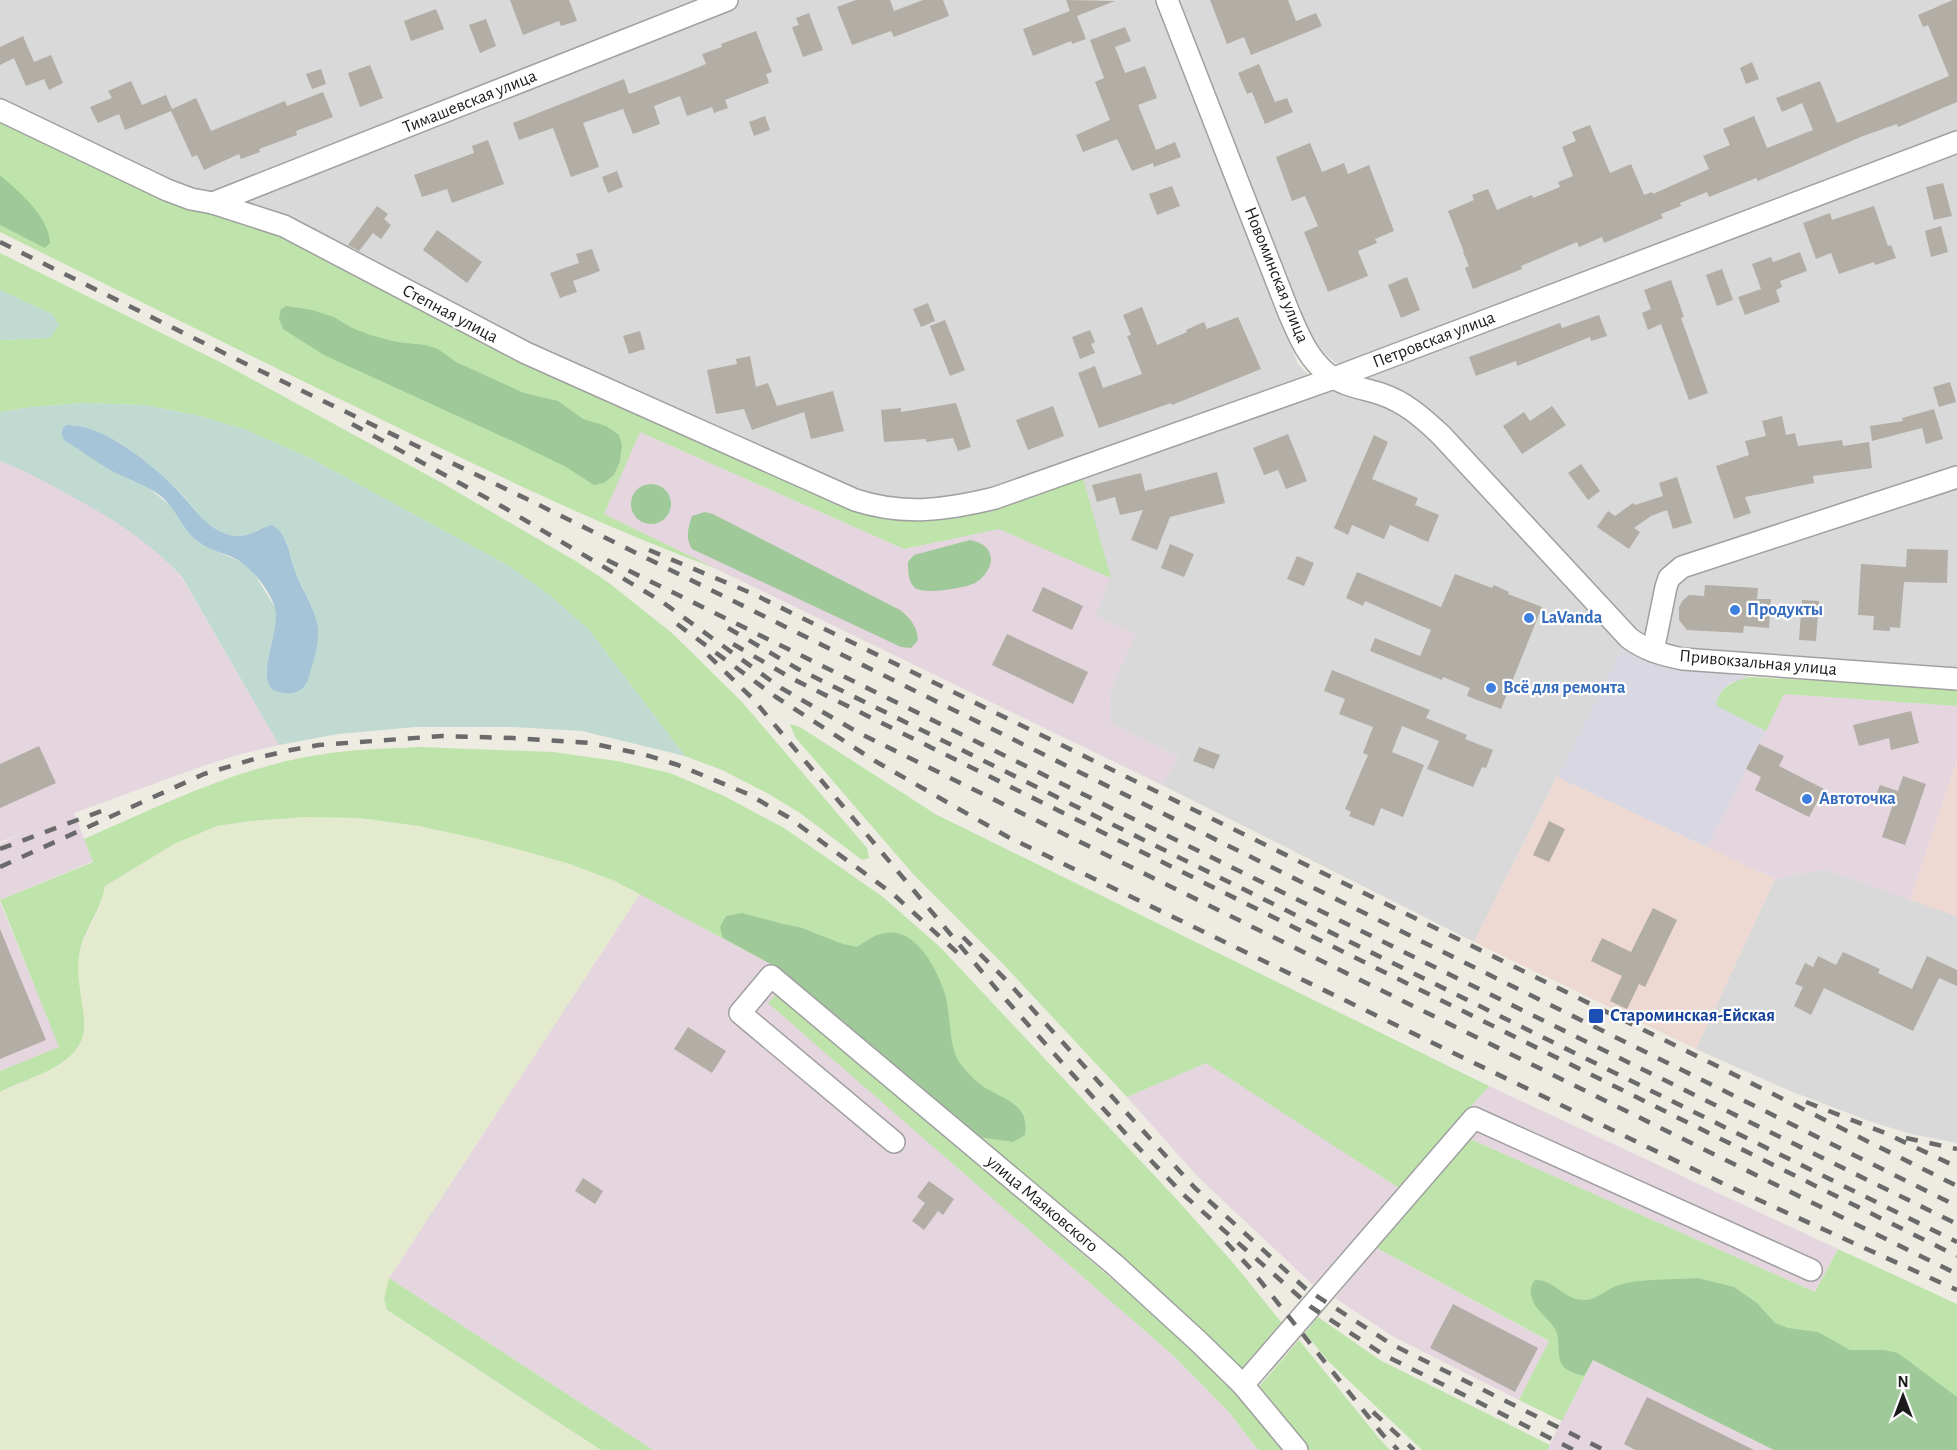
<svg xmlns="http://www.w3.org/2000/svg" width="1957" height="1450" viewBox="0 0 1957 1450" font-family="'Alegreya Sans',sans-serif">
<rect width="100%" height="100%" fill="#edebe2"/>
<g fill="#dad9d9">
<polygon points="0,0 1158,0 1298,364 1313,379 1327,388 1373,399 1416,420 1624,643 1474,942 1162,785 1178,756 1111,724 1109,693 1135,634 1095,616 907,517 0,118"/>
<polygon points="1179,0 1957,0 1957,670 1686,650 1667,646 1647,636 1633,627 1429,410 1408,396 1339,365 1327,356 1315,342 1308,330"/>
<polygon points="1824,869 1957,916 1957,1143 1911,1134 1872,1122 1790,1091 1696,1049 1775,879"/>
</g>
<g fill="#edd8d2">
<polygon points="1957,760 1957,916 1910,900"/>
<polygon points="1557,777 1775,879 1696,1049 1474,942"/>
</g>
<g fill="#e5d5df">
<polygon points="640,432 904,549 999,529 1111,578 1095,616 1136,634 1109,693 1111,724 1178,756 1162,785 603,514"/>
<polygon points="0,461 26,471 108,516 145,541 164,558 182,578 279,745 237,755 197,768 74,813 93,861 0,900 0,844 23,833 0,842"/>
<polygon points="1784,694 1957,706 1957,760 1910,900 1824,869 1775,879 1707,847"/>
<polygon points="640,894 778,968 790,978 769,1003 1175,1357 1228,1411 1258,1450 653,1450 389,1278"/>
<polygon points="0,903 60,1047 0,1071"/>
<polygon points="1206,1062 1399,1188 1313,1285 1198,1177 1127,1097"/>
<polygon points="1489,1086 1838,1249 1815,1292 1470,1139 1448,1132"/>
<polygon points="1377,1248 1550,1342 1519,1400 1394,1337 1335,1298"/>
<polygon points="1593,1360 1774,1450 1547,1450"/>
</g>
<polygon fill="#e4eace" points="304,817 360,818 419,826 483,840 567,863 615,881 640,894 389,1278 384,1299 387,1311 601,1450 0,1450 0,1092 49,1071 69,1059 82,1003 77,975 79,952 102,901 105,886 174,844 217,826 250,821"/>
<g fill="#bee4ab">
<path d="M 0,118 L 263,227 L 872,511 L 1082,475 L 1111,578 L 999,529 L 904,549 L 640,432 L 604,514 L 717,569 C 608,529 503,478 399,428 C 265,363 133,298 0,232 Z"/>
<polygon points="0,253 226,365 442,483 579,563 609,583 672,633 742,702 867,848 869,858 862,860 800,813 767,793 722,770 685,756 590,631 554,599 511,567 310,458 244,429 196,415 144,405 82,403 32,407 0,412 0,340 49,338 52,314 0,290"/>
<path d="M 1749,677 L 1957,688 L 1957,706 L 1784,694 L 1766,731 L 1717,707 L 1716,702 C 1722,686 1733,681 1749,677 Z"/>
<polygon points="790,724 800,727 937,815 1489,1086 1399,1188 1206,1063 1127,1097 1004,965 913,874 795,737"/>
<path d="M 419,747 L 553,752 L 617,761 L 670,773 L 722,795 L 784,828 L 883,897 L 940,947 L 1180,1203 L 1234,1264 L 1282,1323 L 1242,1369 L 1114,1251 L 972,1136 L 778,968 L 615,881 L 567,863 L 483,840 L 419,826 L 360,818 L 304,817 L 250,821 L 217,826 L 174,844 L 105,886 C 101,911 83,931 79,955 C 76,977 82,997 84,1019 C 89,1066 30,1076 0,1092 L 0,1071 L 59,1047 L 0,900 L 93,862 L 84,839 C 160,806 235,768 318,755 C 351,749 385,749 419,747 Z"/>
<polygon points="777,993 1159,1319 1235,1391 1285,1450 1258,1450 1228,1411 1175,1357 768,1003"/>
<polygon points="1470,1139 1815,1292 1838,1249 1957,1304 1957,1450 1774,1450 1593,1360 1562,1421 1519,1400 1549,1341 1377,1248"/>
<polygon points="389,1278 653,1450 601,1450 387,1310 384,1299"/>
<polygon points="1318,1317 1380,1360 1550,1445 1547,1450 1422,1450 1329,1362 1305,1333"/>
<polygon points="1299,1340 1378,1437 1390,1450 1307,1450 1257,1389"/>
</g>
<g fill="#a0c99a">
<path d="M 0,175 C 19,192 49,216 50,243 L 45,248 L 0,225 Z"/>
<polygon points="286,306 312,310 334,317 350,327 370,335 397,342 425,345 438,349 456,362 524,393 558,401 583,419 606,426 619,435 622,445 620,461 614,475 604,483 594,485 566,467 519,444 324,355 283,329 279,318 281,309"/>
<circle cx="651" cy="504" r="20"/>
<path d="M 705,512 L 713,514 L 900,610 C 911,619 917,626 918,640 L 911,648 L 901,647 L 692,549 C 685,538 688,528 692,516 Z"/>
<path d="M 970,540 C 998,545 996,570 975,583 C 965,588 924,595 915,588 C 908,582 908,571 908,562 L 914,555 Z"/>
<path d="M 742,913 L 783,924 L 799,927 L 843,944 L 857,947 C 866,941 875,934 886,933 C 917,928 937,970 945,994 C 951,1013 948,1044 959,1062 C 964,1069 974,1080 981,1085 C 1002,1100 1030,1102 1025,1135 L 1013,1142 L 972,1136 L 778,968 L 723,938 L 720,927 L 726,916 Z"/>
<path d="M 1698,1278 L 1734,1287 L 1757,1303 L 1775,1323 L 1788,1328 L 1818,1332 L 1850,1350 L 1884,1350 L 1898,1353 L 1957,1397 L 1957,1450 L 1774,1450 L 1593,1360 L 1584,1376 C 1577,1374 1568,1372 1563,1366 C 1556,1356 1560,1344 1557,1333 C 1552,1320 1535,1311 1532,1298 C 1529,1290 1531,1286 1535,1280 C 1556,1280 1564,1301 1586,1300 C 1596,1300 1608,1288 1619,1285 C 1640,1278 1676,1280 1698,1278 Z"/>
</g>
<g fill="#c0dad2" fill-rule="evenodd">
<polygon points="0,290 52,314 59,325 50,338 0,340"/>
<path d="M 82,403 L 144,405 L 196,415 L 244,429 L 310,458 L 511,567 L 554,599 L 590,631 L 685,756 L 582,731 L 514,727 L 416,727 L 338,734 L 279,745 L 182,577 C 150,542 112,518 71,496 C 47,483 25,470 0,461 L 0,412 L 32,407 ZM 73,425 C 94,431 115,438 132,451 C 149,463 166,479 181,493 C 198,511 210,535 238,536 C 250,537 260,527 272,525 L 286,541 L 296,573 L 312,607 L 318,634 L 268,680 L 268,659 L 277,618 L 276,609 L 253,572 L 244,563 L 211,549 L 197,541 L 172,507 L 146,486 L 113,471 L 64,440 Z"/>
</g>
<polygon fill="#d9d7e2" points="1624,643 1679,667 1749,677 1730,683 1723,689 1716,701 1717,706 1766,731 1707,847 1557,777"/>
<path fill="#a5c4d7" d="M 66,425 C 105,424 156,467 181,494 C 198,512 211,535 238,536 C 251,537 260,527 272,525 C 278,529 281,532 284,538 C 290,549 291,561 296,573 C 303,592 317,610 318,631 C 319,646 313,662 309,676 C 306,689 297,695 283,693 C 279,692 273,691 271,688 C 258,672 281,626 275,608 C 270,590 249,564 232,557 C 221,552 209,550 199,542 C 183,531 177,510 162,497 C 147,485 130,480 114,472 C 97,463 81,450 64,440 C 61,433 61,430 66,425 Z"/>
<g fill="#b2ada5">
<polygon points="510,0 569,0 577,21 561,26 559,21 523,35"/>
<polygon points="856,0 890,0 894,11 923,0 943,0 949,16 894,37 891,31 852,45 837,7"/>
<polygon points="1066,0 1115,1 1077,16 1086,39 1072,44 1071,41 1033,56 1023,29 1070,11"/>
<polygon points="1210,0 1288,0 1296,21 1316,13 1322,26 1251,55 1244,37 1227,44"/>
<polygon points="1953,0 1957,0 1957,102 1898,127 1897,124 1863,136 1758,181 1756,178 1709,197 1707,192 1680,203 1681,206 1661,214 1663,218 1604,243 1602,237 1579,247 1577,242 1521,266 1522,269 1473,289 1465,268 1469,266 1463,252 1464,252 1448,211 1474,200 1472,195 1488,189 1497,210 1532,195 1533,198 1560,187 1558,182 1573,176 1562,147 1576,141 1572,132 1590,125 1610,173 1631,164 1644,195 1652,192 1653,194 1709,169 1703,156 1730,145 1723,129 1754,116 1767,148 1813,130 1802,103 1782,112 1776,98 1820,81 1837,123 1949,76 1928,25 1923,27 1918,15"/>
<polygon points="436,9 444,29 411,41 404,21"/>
<polygon points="809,13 823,50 803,57 792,27 799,25 796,18"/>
<polygon points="486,19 496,46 480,53 469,25"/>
<polygon points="1125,27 1131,41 1115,47 1125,73 1145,66 1157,98 1138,105 1156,150 1175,142 1181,157 1154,167 1153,163 1132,171 1117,139 1083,152 1076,135 1110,120 1095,82 1104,78 1090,40"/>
<polygon points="756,31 772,72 766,74 769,83 725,100 728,108 714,113 712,107 687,116 680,96 654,106 660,124 633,134 623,109 583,123 599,167 571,177 553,128 519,140 513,123 624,79 629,94 677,76 706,64 702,54 722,47 721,44"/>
<polygon points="23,36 34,62 51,55 63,83 49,90 44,79 26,86 14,58 0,65 0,47"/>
<polygon points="1752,62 1759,79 1746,84 1740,68"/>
<polygon points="1259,64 1275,102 1287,98 1293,112 1265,124 1252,92 1247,94 1238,73"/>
<polygon points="370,65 383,98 360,107 348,73"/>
<polygon points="321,69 326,84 312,89 306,74"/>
<polygon points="131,81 142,105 166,95 172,109 196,98 211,131 285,101 287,106 323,92 333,117 296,131 297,135 259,149 260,152 241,159 239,154 204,170 197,155 192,157 171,111 125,130 119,114 98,123 90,107 112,98 108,91"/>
<polygon points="765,116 770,130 754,136 749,122"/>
<polygon points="488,140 504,184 452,203 447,189 422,197 414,175 474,153 472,146"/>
<polygon points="1310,143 1322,172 1344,163 1348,174 1369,165 1394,231 1375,239 1377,243 1358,251 1368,276 1328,292 1304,232 1318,226 1305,196 1292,201 1276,157"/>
<polygon points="617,171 623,187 608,193 602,177"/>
<polygon points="1943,183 1952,216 1934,220 1926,187"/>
<polygon points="1172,186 1180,206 1157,215 1149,194"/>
<polygon points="377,206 388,214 384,219 391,225 381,239 373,233 359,251 348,245"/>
<polygon points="1874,206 1888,246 1891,245 1896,258 1875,265 1874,262 1839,274 1831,253 1816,259 1803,223 1830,213 1832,220"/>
<polygon points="1941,226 1948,252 1931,257 1925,231"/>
<polygon points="437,230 482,262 467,283 423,250"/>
<polygon points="592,249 600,271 573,281 577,292 560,298 550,273 579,263 576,254"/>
<polygon points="1800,252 1807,271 1780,281 1782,287 1776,290 1780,302 1745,315 1738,297 1761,289 1752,264 1771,257 1773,262"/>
<polygon points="1722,269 1733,300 1717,306 1706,275"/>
<polygon points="1407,277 1420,310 1401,318 1388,285"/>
<polygon points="1671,280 1684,317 1681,318 1708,393 1689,400 1661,324 1648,330 1642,313 1651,309 1644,290"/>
<polygon points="928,303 935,321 921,327 913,309"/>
<polygon points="1142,307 1157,345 1187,332 1186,330 1204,322 1207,329 1238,317 1261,369 1172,405 1171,403 1099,428 1078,373 1095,366 1103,388 1142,374 1127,336 1131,335 1123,315"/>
<polygon points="1599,315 1607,336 1591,341 1590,337 1517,366 1516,361 1476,376 1469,357 1560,323 1562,328"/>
<polygon points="945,320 965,370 950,376 930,326"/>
<polygon points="1090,330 1095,342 1091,344 1095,353 1080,359 1072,337"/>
<polygon points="640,331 645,349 629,354 623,336"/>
<polygon points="750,356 756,387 768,383 777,406 833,391 844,431 811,439 804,412 752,430 744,409 716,414 707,370 737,364 736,359"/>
<polygon points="1950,382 1956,402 1939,407 1933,387"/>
<polygon points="956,403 971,447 958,451 953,438 926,442 926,439 884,442 881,410 901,408 901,412"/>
<polygon points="1053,406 1064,436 1028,450 1016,420"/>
<polygon points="1552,406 1566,425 1522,454 1503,426 1524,412 1530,421"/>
<polygon points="1934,409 1943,439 1926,444 1922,428 1872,441 1870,426 1903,421 1902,418"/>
<polygon points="1782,416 1786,435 1795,433 1798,446 1842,440 1843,446 1869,442 1872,468 1813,476 1814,483 1745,497 1751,513 1734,519 1716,466 1749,455 1745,441 1766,436 1762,421"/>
<polygon points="1288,434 1307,481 1286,489 1278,470 1264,475 1253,448"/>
<polygon points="1374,435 1388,442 1372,479 1418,498 1415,505 1439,515 1428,542 1390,525 1384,539 1352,525 1348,535 1334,528"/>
<polygon points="1581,464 1600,491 1588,500 1568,473"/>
<polygon points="1217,472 1225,503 1170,517 1157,550 1131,540 1143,510 1120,515 1115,497 1097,502 1092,485 1141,473 1145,491"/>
<polygon points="1677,477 1692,523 1673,529 1667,510 1651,516 1634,528 1640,532 1629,549 1597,527 1608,511 1615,516 1633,503 1635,505 1663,496 1659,483"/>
<polygon points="1170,544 1194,554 1184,577 1161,568"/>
<polygon points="1907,549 1948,550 1947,583 1904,582 1900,628 1890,627 1890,631 1873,630 1874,616 1858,615 1861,564 1906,567"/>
<polygon points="1297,556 1314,563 1304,586 1287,579"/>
<polygon points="1357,572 1441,607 1455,574 1492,588 1494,585 1509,592 1508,594 1542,607 1501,709 1467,696 1470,688 1443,677 1442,680 1370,651 1375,638 1420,656 1431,630 1365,601 1363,606 1346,598"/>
<polygon points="1705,585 1758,588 1757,599 1771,599 1769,628 1744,626 1743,633 1687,630 1679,620 1679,607 1683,600 1689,595 1704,596"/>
<polygon points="1043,587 1083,606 1072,630 1032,611"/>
<polygon points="1802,600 1819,601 1816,641 1799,640"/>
<polygon points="1007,634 1088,672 1073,704 992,665"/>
<polygon points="1332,670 1430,710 1426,718 1467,735 1465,739 1493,750 1486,768 1482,767 1473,787 1427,769 1439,741 1402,726 1392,752 1424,765 1403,817 1381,808 1374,826 1349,816 1351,812 1345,809 1368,755 1363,753 1373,727 1339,714 1345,699 1324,691"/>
<polygon points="1911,711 1919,743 1891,750 1889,738 1859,746 1853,725"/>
<polygon points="1759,744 1784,756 1779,766 1824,789 1809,817 1755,790 1761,777 1746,769"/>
<polygon points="39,746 56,783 0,808 0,764"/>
<polygon points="1199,747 1220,755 1214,769 1193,761"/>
<polygon points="1903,776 1926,784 1905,845 1882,837 1893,804 1875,798 1880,785 1898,791"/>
<polygon points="1549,821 1565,829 1549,862 1533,855"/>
<polygon points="1653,908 1677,920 1645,987 1639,984 1627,1009 1610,1001 1622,976 1591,961 1602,938 1631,952"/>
<polygon points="0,929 46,1040 0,1059"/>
<polygon points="1843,952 1880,969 1878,973 1912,989 1927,956 1957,970 1957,986 1939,978 1913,1031 1824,988 1811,1015 1794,1006 1803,987 1795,984 1805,963 1813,967 1818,956 1836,965"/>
<polygon points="688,1027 726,1051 712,1073 674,1049"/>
<polygon points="583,1178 603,1191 595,1204 575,1191"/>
<polygon points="929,1181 954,1199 943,1215 938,1211 924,1230 912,1221 925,1203 917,1197"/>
<polygon points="1453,1304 1538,1348 1515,1392 1430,1348"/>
<polygon points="1647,1397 1754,1450 1635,1450 1624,1444"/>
</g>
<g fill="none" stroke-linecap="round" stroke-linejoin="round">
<defs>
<g id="minor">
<path d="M 1167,0 L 1289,313 C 1299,336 1308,359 1329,375 C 1344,386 1363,388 1381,394 C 1405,402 1423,418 1441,435 L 1629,638 C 1645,650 1663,655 1683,659 L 1957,679"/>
<path d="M 0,110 L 167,190 L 191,199 L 213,203 L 284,226 L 526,353 L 855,500 C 904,516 946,510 995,498 L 1334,378 L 1957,142"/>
<polyline points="213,203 727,0"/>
<polyline points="1653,651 1666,587 1669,578 1682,567 1957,477"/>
<polyline points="894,1142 740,1013 771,976 1115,1265 1198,1341 1243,1385 1297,1450"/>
<polyline points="1243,1385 1474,1118 1811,1270"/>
</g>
</defs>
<use href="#minor" stroke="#a0a0a0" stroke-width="24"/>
<use href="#minor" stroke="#fff" stroke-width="21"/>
<g stroke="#6a6a6a" stroke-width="4.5" stroke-dasharray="12 12" stroke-linecap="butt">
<polyline points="0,242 236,359 535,503 1957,1206"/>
<polyline points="352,424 503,507 661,601 781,688 861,734 1957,1274"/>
<polyline points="649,550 751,593 1709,1062 1957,1186"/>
<polyline points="607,560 1957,1224"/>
<polyline points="677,624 776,697 875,761 1008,837 1728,1186 1957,1290"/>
<polyline points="728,628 798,669 1957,1242"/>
<polyline points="733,644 793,679 1957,1256"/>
<polyline points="708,655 753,699 999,992 1134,1143 1186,1197 1311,1307 1384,1355 1574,1450"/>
<polyline points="0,849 112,807"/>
<polyline points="0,867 204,774 261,757 291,750 319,745 442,736 513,738 590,743 646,755 678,765 748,794 788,817 893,894 960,955"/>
<polyline points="963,937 1006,980 1195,1188 1306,1289 1391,1344 1604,1450"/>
<polyline points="1806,1102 1885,1133 1957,1167"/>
<polyline points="1906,1138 1957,1149"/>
<polyline points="1226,1242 1250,1268 1383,1435 1398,1450"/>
<polyline points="1373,1412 1414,1450"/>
</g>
</g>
<g fill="#3f7fe0" stroke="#fff" stroke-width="2">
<circle cx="1735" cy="610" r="6"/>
<circle cx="1529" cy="618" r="6"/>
<circle cx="1491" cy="688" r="6"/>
<circle cx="1807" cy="799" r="6"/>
</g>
<rect fill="#1a4fb4" stroke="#fff" stroke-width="2" x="1588" y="1008" width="16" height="16" rx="3"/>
<g text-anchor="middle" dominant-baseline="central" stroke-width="4.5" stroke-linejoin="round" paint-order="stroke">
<g font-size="18" fill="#1c1c1c" stroke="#fff">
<text transform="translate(470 102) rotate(-22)">Тимашевская улица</text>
<text transform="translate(1276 275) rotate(68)">Новоминская улица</text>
<text transform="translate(450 314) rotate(28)">Степная улица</text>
<text transform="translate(1434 340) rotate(-21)">Петровская улица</text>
<text transform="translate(1758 663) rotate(5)">Привокзальная улица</text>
<text transform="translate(1042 1204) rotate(40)">улица Маяковского</text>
</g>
<g font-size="18" font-weight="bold" fill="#366cbe" stroke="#fff" text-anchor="start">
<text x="1747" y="610">Продукты</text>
<text x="1541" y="618">LaVanda</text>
<text x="1503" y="688">Всё для ремонта</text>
<text x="1819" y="799">Автоточка</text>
</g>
<g font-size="18" font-weight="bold" fill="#164399" stroke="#fff" text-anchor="start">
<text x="1610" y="1016">Староминская-Ейская</text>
</g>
</g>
<g transform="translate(1903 1396)" stroke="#ffffff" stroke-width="4.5" paint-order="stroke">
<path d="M0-4.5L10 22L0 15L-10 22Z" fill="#1c1c1c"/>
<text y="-9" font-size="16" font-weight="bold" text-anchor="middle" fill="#1c1c1c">N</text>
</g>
</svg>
